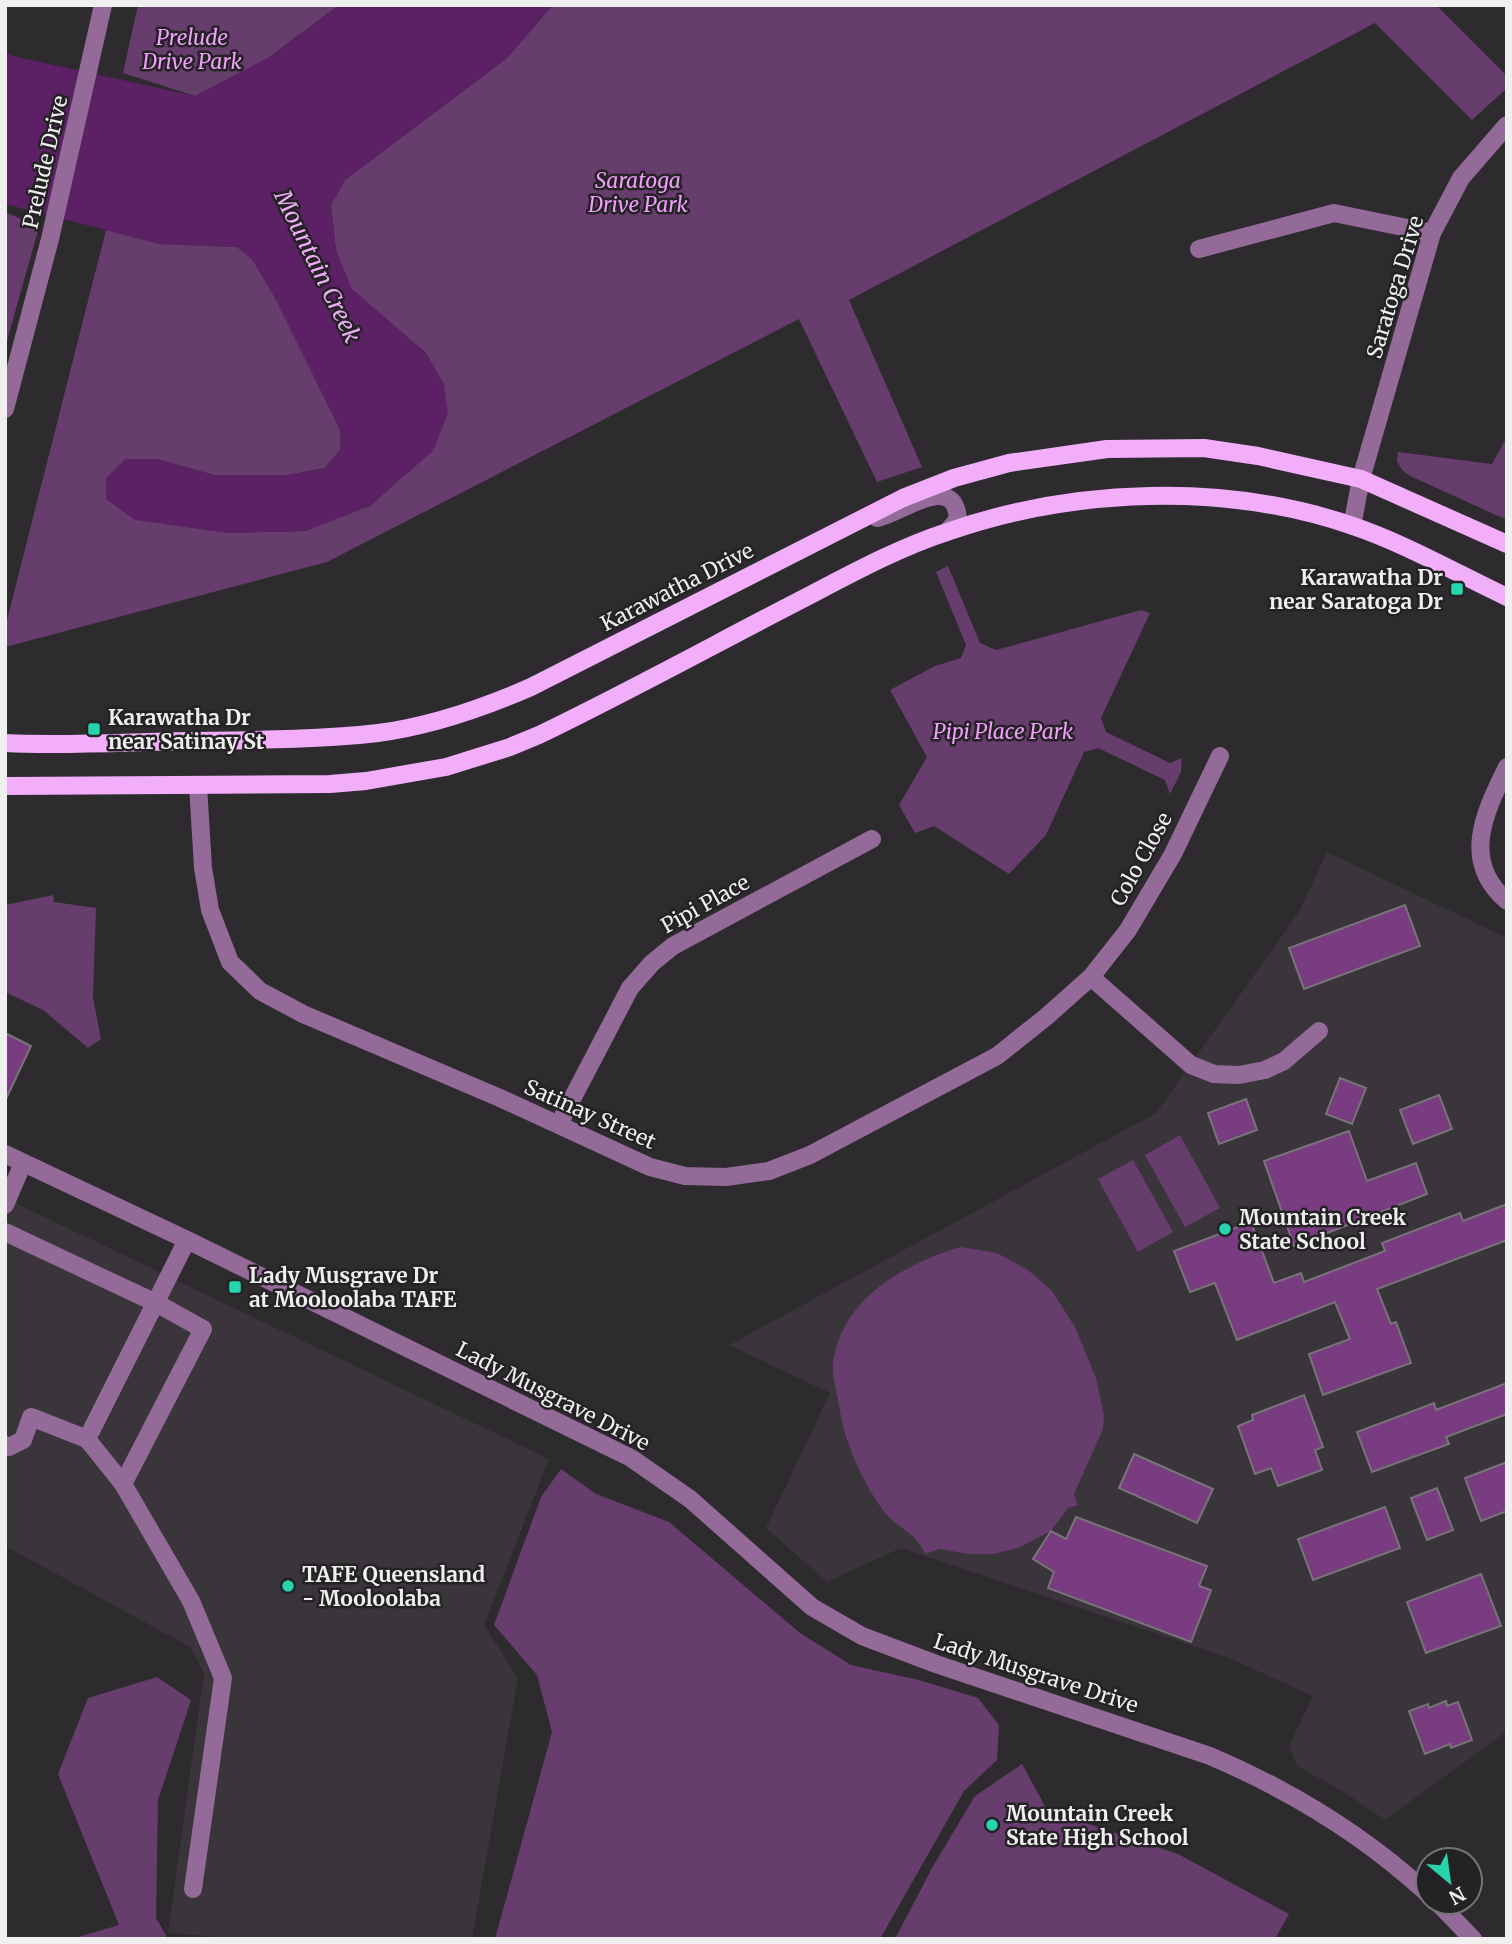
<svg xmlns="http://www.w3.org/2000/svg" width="1512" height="1944" viewBox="0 0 1512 1944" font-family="Merriweather,serif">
<rect width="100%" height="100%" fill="#2d2b2e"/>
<g fill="#3a343b">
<polygon points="1327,852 1507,938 1507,1731 1385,1820 1342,1791 1297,1766 1289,1746 1313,1696 1229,1658 901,1548 827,1582 766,1528 830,1393 729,1345 1156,1113 1299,912"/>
<polygon points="5,1198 549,1459 484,1625 518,1678 472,1939 239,1939 168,1933 204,1673 190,1647 5,1546"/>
</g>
<g fill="#673d6d">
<polygon points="138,5 339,5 268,58 195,96 123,73"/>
<polygon points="553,5 1436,5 1507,76 1507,88 1472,120 1375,23 849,300 922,467 877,482 799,319 327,562 5,647 5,628 106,230 160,244 237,247 252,259 274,296 328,403 340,430 340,450 325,468 288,475 214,475 157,459 106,499 135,519 228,533 306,531 426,353 352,290 336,251 331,205 345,180 507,58"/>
<polygon points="5,212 39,227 5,348"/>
<polygon points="1507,437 1507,520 1410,476 1402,470 1397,461 1398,452 1492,464"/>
<polygon points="948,566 980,643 996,650 1141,610 1150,613 1101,718 1106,732 1170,763 1182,758 1181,772 1170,794 1165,780 1098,748 1084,752 1046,835 1009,874 934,826 915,833 899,805 927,757 890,690 935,666 961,658 966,645 936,572"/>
<polygon points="53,895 54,902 96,908 93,997 101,1039 88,1048 43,1010 5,992 5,905"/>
<polygon points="1180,1135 1220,1208 1185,1227 1145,1155"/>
<polygon points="1133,1160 1173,1232 1138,1252 1098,1179"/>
<path d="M 960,1247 L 997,1253 L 1028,1270 L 1052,1291 L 1075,1327 L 1096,1378 L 1104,1415 L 1103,1429 L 1074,1494 L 1078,1505 L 1068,1508 L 1051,1531 L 1018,1548 L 993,1554 L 969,1554 L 939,1549 L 925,1554 C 918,1533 894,1527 882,1509 C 861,1479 844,1441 839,1406 C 837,1393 832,1376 833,1363 C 842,1298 903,1265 960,1247 Z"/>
<polygon points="561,1469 596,1494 669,1522 800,1633 851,1665 919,1680 978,1698 999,1725 997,1760 964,1791 880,1939 495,1939 552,1732 537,1675 494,1625 541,1497"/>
<polygon points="157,1677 191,1700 158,1800 156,1918 168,1939 71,1939 119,1925 58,1774 88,1698"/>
<polygon points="1022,1764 1047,1810 1178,1854 1289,1914 1275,1939 895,1939 932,1868 975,1796"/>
</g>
<polygon fill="#5c2165" points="339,5 553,5 507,58 345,180 331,205 336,251 352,289 426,353 444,384 448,413 433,451 370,506 306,531 228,533 135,520 106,499 106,478 125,459 157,459 214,475 288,475 325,468 340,450 340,430 274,296 252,259 237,247 160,244 5,204 5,52 13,56 195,96 268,58"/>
<g fill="#793c81" stroke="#777577" stroke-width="2">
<polygon points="1405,905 1420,946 1304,989 1289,948"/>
<polygon points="5,1033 31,1046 5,1101"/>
<polygon points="1340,1078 1366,1088 1352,1124 1326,1114"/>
<polygon points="1439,1095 1452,1129 1413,1144 1400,1110"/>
<polygon points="1246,1099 1257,1130 1219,1144 1208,1113"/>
<polygon points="1349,1131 1367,1181 1416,1163 1427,1194 1294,1246 1264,1161"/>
<polygon points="1507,1204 1507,1240 1377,1289 1391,1324 1396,1322 1411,1363 1323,1395 1309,1354 1350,1339 1335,1302 1237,1340 1215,1283 1190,1292 1174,1251 1251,1222 1274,1283 1301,1273 1304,1282 1385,1251 1382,1243 1460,1213 1463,1221"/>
<polygon points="1507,1383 1507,1414 1446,1437 1449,1444 1372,1472 1357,1432 1434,1403 1436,1410"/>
<polygon points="1304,1395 1323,1447 1315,1450 1322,1470 1278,1486 1271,1468 1255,1474 1238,1426 1253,1420 1252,1415"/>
<polygon points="1134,1454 1213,1489 1197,1523 1119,1488"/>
<polygon points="1507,1462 1507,1511 1481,1521 1465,1478"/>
<polygon points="1437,1488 1453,1530 1427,1540 1411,1498"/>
<polygon points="1385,1507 1400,1548 1313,1580 1298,1539"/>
<polygon points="1076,1517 1207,1566 1199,1586 1211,1590 1191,1642 1048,1588 1054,1572 1033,1559 1051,1531 1066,1539"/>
<polygon points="1481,1574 1501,1626 1426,1653 1407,1602"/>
<polygon points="1446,1701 1447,1706 1458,1702 1472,1740 1451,1748 1450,1744 1425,1754 1409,1711 1428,1704 1429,1708"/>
</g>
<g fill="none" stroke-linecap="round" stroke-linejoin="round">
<g stroke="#936a98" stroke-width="18">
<polyline points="1199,249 1334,213 1432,233"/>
<polyline points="5,409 50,239 103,5"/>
<path d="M 877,518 C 901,514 954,470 958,519 L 947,532"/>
<polyline points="1352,526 1361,479 1432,233 1461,178 1507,125"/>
<path d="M 1507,767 C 1485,812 1460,861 1507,901"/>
<polyline points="198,785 203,868 210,910 230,962 260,991 303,1014 500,1098 650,1167 685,1176 726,1177 769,1171 810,1155 997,1056 1046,1017 1091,977 1128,930 1173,854 1220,756"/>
<polyline points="1091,977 1191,1065 1214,1074 1239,1075 1265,1070 1284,1061 1319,1031"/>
<polyline points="559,1124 630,988 652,963 673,946 872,839"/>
<path d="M 5,1154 L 187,1240 L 631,1458 L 690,1499 L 812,1607 L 862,1636 L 936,1664 L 1210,1756 C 1290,1790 1364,1835 1428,1894"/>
<polyline points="5,1205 23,1163"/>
<polyline points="5,1232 156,1303 203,1329 123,1484 87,1439 31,1417 23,1440 9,1447 5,1445"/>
<polyline points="87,1439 187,1240"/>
<polyline points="123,1484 191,1601 223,1678 193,1889"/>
<polyline points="1437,1902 1473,1939"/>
</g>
<g stroke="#f2aefb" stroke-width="18">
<path d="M 5,743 C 66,746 126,742 187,741 C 251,740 315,740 378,733 C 431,726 483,708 531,687 L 903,498 L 954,478 L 1009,463 L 1107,449 L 1204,448 L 1258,456 L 1361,479 L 1507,544"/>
<path d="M 5,786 L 330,784 L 366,781 L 446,767 L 510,747 L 539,735 C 624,694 706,649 789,606 C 840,580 892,550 947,532 C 1073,488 1225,482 1353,526 C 1406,544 1456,573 1507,597"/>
</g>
</g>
<g fill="#26d5ae" stroke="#242224" stroke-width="2.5">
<rect x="1450" y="582" width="14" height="14" rx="3.5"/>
<rect x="87" y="722" width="14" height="14" rx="3.5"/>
<circle cx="1225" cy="1229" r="7"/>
<rect x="228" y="1280" width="14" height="14" rx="3.5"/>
<circle cx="288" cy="1586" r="7"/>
<circle cx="992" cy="1825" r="7"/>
</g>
<g text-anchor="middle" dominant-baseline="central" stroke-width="5" stroke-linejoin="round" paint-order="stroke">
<g font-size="21" font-style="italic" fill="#f29efd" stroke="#242224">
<text x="192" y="37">Prelude<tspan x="192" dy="24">Drive Park</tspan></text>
<text x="638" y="180">Saratoga<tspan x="638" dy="24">Drive Park</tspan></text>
<text x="1003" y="731">Pipi Place Park</text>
</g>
<g font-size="21" fill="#f0eff0" stroke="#242224">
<text transform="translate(45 162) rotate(-77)">Prelude Drive</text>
<text transform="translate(1395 287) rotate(-73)">Saratoga Drive</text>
<text transform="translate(677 587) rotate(-27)">Karawatha Drive</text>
<text transform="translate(1141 859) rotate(-61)">Colo Close</text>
<text transform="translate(705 904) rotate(-29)">Pipi Place</text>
<text transform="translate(590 1114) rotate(24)">Satinay Street</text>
<text transform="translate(553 1396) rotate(27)">Lady Musgrave Drive</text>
<text transform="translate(1036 1673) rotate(18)">Lady Musgrave Drive</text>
</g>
<g font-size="21" font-weight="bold" fill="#f0eff0" stroke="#242224" text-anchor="start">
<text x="1443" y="577" text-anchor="end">Karawatha Dr<tspan x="1443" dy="24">near Saratoga Dr</tspan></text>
<text x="108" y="717">Karawatha Dr<tspan x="108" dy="24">near Satinay St</tspan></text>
<text x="1239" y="1217">Mountain Creek<tspan x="1239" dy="24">State School</tspan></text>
<text x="249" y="1275">Lady Musgrave Dr<tspan x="249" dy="24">at Mooloolaba TAFE</tspan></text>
<text x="302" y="1574">TAFE Queensland<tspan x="302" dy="24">- Mooloolaba</tspan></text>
<text x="1006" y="1813">Mountain Creek<tspan x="1006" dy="24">State High School</tspan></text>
</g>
<g font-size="23" font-style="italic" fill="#efadf8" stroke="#242224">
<text transform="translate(318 266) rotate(64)">Mountain Creek</text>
</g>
</g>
<rect width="1512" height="1944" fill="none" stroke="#f0eff0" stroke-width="14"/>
<g transform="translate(1449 1881) rotate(151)"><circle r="33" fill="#242224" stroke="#767476" stroke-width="2"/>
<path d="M0-5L12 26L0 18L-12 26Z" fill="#26d5ae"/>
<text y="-10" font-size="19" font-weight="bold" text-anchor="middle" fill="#f0eff0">N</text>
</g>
</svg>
